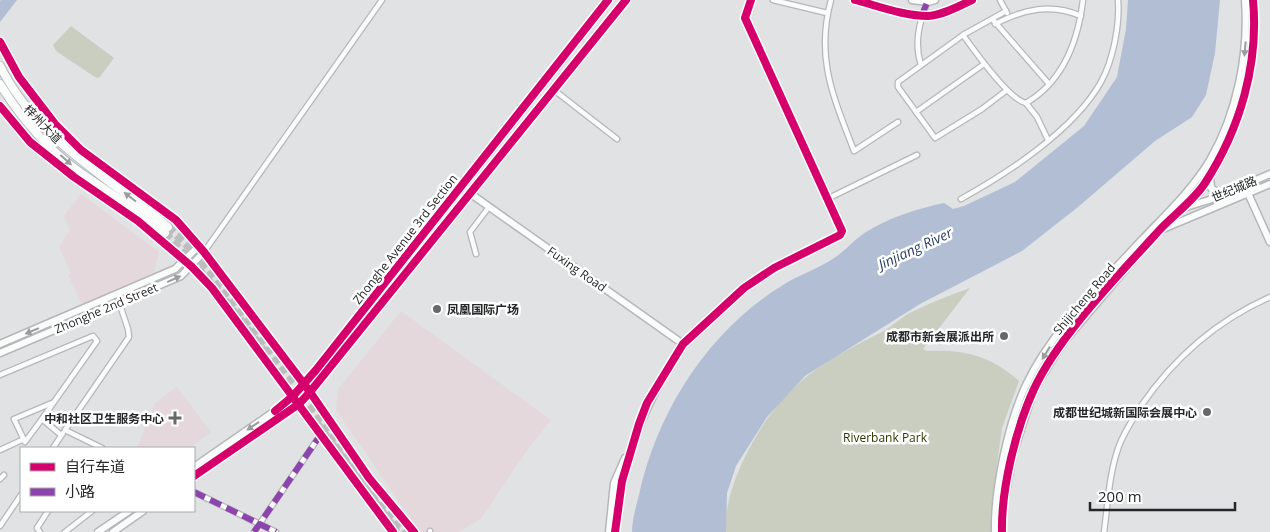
<svg xmlns="http://www.w3.org/2000/svg" width="1270" height="532" viewBox="0 0 1270 532" font-family="'Open Sans','Noto Sans SC',sans-serif">
<rect width="100%" height="100%" fill="#e0e2e4"/>
<g fill="#e5d8dd">
<polygon points="81,194 159,252 154,273 82,305 68,275 71,273 59,247 70,230 64,216"/>
<polygon points="401,311 551,420 525,453 481,519 458,532 422,532 418,529 336,410 338,389"/>
<polygon points="177,387 211,432 191,447 192,448 137,448 155,403"/>
</g>
<g fill="#cacec1">
<polygon points="71,26 114,58 99,78 95,77 56,51 53,45"/>
<path d="M 970,288 L 923,349 L 927,351 C 963,349 992,356 1019,381 L 1002,428 L 992,502 L 991,532 L 726,532 C 724,509 733,483 742,463 C 776,391 813,366 882,332 C 893,326 902,316 914,311 C 932,302 951,295 970,288 Z"/>
</g>
<g fill="#b2bed3">
<polygon points="1,0 17,0 0,22 0,1"/>
<path d="M 1128,0 L 1220,0 L 1215,53 L 1206,95 L 1192,117 L 1155,141 L 1078,207 L 1022,251 L 920,304 L 805,376 L 767,417 L 736,466 L 727,493 L 726,532 L 632,532 C 632,520 636,507 639,495 C 657,411 709,330 783,285 C 800,274 821,268 837,256 C 847,249 855,239 866,232 C 890,217 917,209 944,203 L 953,209 L 964,206 L 1015,182 L 1084,126 L 1117,77 L 1126,29 Z"/>
</g>
<g fill="none" stroke-linecap="round" stroke-linejoin="round">
<g stroke="#bbbdbe" stroke-width="8" stroke-dasharray="8 4" stroke-linecap="butt">
<polyline points="168,227 188,246 212,274 405,532"/>
<polyline points="165,233 218,291"/>
<polyline points="225,300 265,352"/>
<polyline points="316,422 397,532"/>
</g>
<defs>
<g id="street">
<polyline points="773,0 827,13"/>
<path d="M 831,0 C 815,59 834,98 854,151 L 898,122"/>
<polyline points="1000,0 1007,13"/>
<polyline points="1006,11 963,35 898,82 898,87 935,138 982,109 1007,90"/>
<polyline points="994,21 1049,84"/>
<path d="M 995,24 C 1024,9 1051,3 1081,16"/>
<path d="M 963,35 C 974,50 1009,100 1026,103 L 1037,117 L 1048,140"/>
<path d="M 921,65 C 914,43 919,22 928,1"/>
<polyline points="554,90 617,139"/>
<path d="M 1026,103 C 1064,81 1078,41 1083,0"/>
<polyline points="916,112 984,64"/>
<polyline points="827,199 917,155"/>
<path d="M 961,199 C 1008,173 1074,130 1101,82 C 1113,60 1120,25 1118,0"/>
<polyline points="204,252 382,0"/>
<polyline points="476,254 470,232 489,207"/>
<polyline points="683,344 744,288 774,268 840,235 842,231 745,18 751,0"/>
<polyline points="0,375 93,336 97,341 42,419 61,435"/>
<polyline points="42,419 25,442 14,419 52,403"/>
<polyline points="53,448 63,433"/>
<polyline points="102,448 65,430 129,337 128,329 119,302"/>
<polyline points="0,450 24,439"/>
<polyline points="0,479 4,475"/>
<polyline points="194,492 276,532"/>
<polyline points="0,526 21,495"/>
<polyline points="40,532 37,528 48,511"/>
<polyline points="65,532 92,511"/>
<polyline points="254,532 321,434"/>
<polyline points="430,532 430,531"/>
<path d="M 1104,532 C 1108,503 1109,473 1119,446 C 1124,432 1133,419 1141,406 C 1174,358 1216,321 1270,297"/>
</g>
<g id="secondary">
<path d="M 855,0 C 878,6 904,16 928,16 C 943,15 959,6 972,0"/>
<polyline points="912,0 928,2 935,0"/>
<polyline points="0,42 19,77 55,124 81,150 176,220 204,252 310,392 369,478 414,532"/>
<polyline points="0,106 30,142 74,177 138,221 191,266 212,288 393,532"/>
<polyline points="1210,175 1211,188 1221,195"/>
<polyline points="1247,191 1270,242"/>
<path d="M 471,194 L 683,344 C 642,410 623,454 615,532"/>
<polyline points="1183,208 1209,200 1270,174"/>
<path d="M 1162,227 C 1176,214 1191,201 1203,186 C 1240,139 1258,58 1253,0"/>
<polyline points="0,344 175,269 199,246"/>
<polyline points="0,353 181,276 204,252"/>
<polyline points="194,467 282,406 304,384 608,0"/>
<polyline points="194,476 299,404 310,392 626,0"/>
<polyline points="98,532 129,511"/>
<polyline points="113,532 143,511"/>
<polyline points="609,532 614,483 625,458"/>
<path d="M 995,532 C 994,489 1008,424 1026,385 C 1051,332 1097,288 1136,246 C 1161,219 1191,192 1210,160 C 1237,113 1249,54 1245,0"/>
<polyline points="1002,532 1002,512 1013,454 1034,389 1062,344 1158,231 1270,184"/>
</g>
<g id="highway">
<path d="M 0,66 C 38,141 106,175 168,227"/>
<path d="M 0,84 C 20,116 44,145 74,168 C 104,190 137,209 165,233"/>
</g>
</defs>
<use href="#street" stroke="#b6b7b9" stroke-width="7"/>
<use href="#secondary" stroke="#b6b7b9" stroke-width="9"/>
<use href="#highway" stroke="#b6b7b9" stroke-width="10"/>
<use href="#street" stroke="#fafbfb" stroke-width="4.5"/>
<use href="#secondary" stroke="#fafbfb" stroke-width="6"/>
<use href="#highway" stroke="#fafbfb" stroke-width="8"/>
<g stroke="#8e44ad" stroke-width="6" stroke-dasharray="12 6" stroke-linecap="butt">
<polyline points="922,15 928,0"/>
<polyline points="194,492 276,532"/>
<polyline points="254,532 321,434"/>
</g>
<defs>
<g id="cycleway">
<path d="M 855,0 C 878,6 904,16 928,16 C 943,15 959,6 972,0"/>
<polyline points="0,42 19,77 55,124 81,150 176,220 204,252 310,392 369,478 414,532"/>
<polyline points="0,106 30,142 74,177 138,221 191,266 212,288 393,532"/>
<polyline points="275,411 293,396 316,370 608,0"/>
<polyline points="194,476 299,404 310,392 626,0"/>
<polyline points="615,532 622,481 639,424 647,403 683,344 744,288 774,268 840,235 842,231 745,18 751,0"/>
<path d="M 1002,532 C 1001,489 1016,428 1034,389 C 1058,337 1116,278 1155,235 C 1170,217 1192,203 1205,183 C 1240,129 1259,64 1253,0"/>
</g>
</defs>
<use href="#cycleway" stroke="#fff" stroke-width="11"/>
<use href="#cycleway" stroke="#d6006c" stroke-width="8"/>
</g>
<defs><path id="oneway-solid" d="M-6-.8H1V-3.2L6.5 0L1 3.2V.8H-6Z" transform="scale(1.25)"/></defs>
<g fill="#9b9c9c">
<use href="#oneway-solid" transform="translate(1245 49) rotate(95)"/>
<use href="#oneway-solid" transform="translate(66 160) rotate(42)"/>
<use href="#oneway-solid" transform="translate(130 197) rotate(-143)"/>
<use href="#oneway-solid" transform="translate(174 279) rotate(-24)"/>
<use href="#oneway-solid" transform="translate(32 331) rotate(157)"/>
<use href="#oneway-solid" transform="translate(1046 353) rotate(122)"/>
<use href="#oneway-solid" transform="translate(253 426) rotate(146)"/>
</g>
<g fill="#67686a" stroke="#fff" stroke-width="2">
<circle cx="437" cy="309" r="5"/>
<circle cx="1004" cy="336" r="5"/>
<circle cx="1207" cy="412" r="5"/>
<path d="M172.5 410.5h5v5h5v5h-5v5h-5v-5h-5v-5h5z"/>
</g>
<g text-anchor="middle" dominant-baseline="central" stroke-width="5" stroke-linejoin="round" paint-order="stroke">
<g font-size="12" fill="#262728" stroke="#fff">
<text transform="translate(43 124) rotate(46)">梓州大道</text>
<text transform="translate(1234 189) rotate(-23)">世纪城路</text>
<text transform="translate(405 239) rotate(-52)">Zhonghe Avenue 3rd Section</text>
<text transform="translate(577 269) rotate(35)">Fuxing Road</text>
<text transform="translate(1084 299) rotate(-50)">Shijicheng Road</text>
<text transform="translate(106 308) rotate(-23)">Zhonghe 2nd Street</text>
</g>
<g font-size="12" font-weight="bold" fill="#262728" stroke="#fff" text-anchor="end">
<text x="447" y="309" text-anchor="start">凤凰国际广场</text>
<text x="994" y="336">成都市新会展派出所</text>
<text x="1197" y="412">成都世纪城新国际会展中心</text>
<text x="164" y="418">中和社区卫生服务中心</text>
</g>
<g font-size="12" fill="#323800" stroke="#fff">
<text x="885" y="437">Riverbank Park</text>
</g>
<g font-size="14" font-style="italic" fill="#293f67" stroke="#fff">
<text transform="translate(915 248) rotate(-25)">Jinjiang River</text>
</g>
</g>
<rect x="20" y="447" width="175" height="65" fill="#ffffff" stroke="#a8a9a9"/>
<rect x="30" y="463" width="25" height="8" fill="#d6006c" stroke="#a8a9a9"/>
<text x="65" y="472" font-size="15" fill="#262728">自行车道</text>
<rect x="30" y="488" width="25" height="8" fill="#8e44ad" stroke="#a8a9a9"/>
<text x="65" y="497" font-size="15" fill="#262728">小路</text>
<path d="M1090 502v8h145v-8" fill="none" stroke="#262728" stroke-width="2.5"/>
<text x="1098" y="502" font-size="15" fill="#262728" stroke="#ffffff" stroke-width="4" paint-order="stroke">200 m</text>
</svg>
